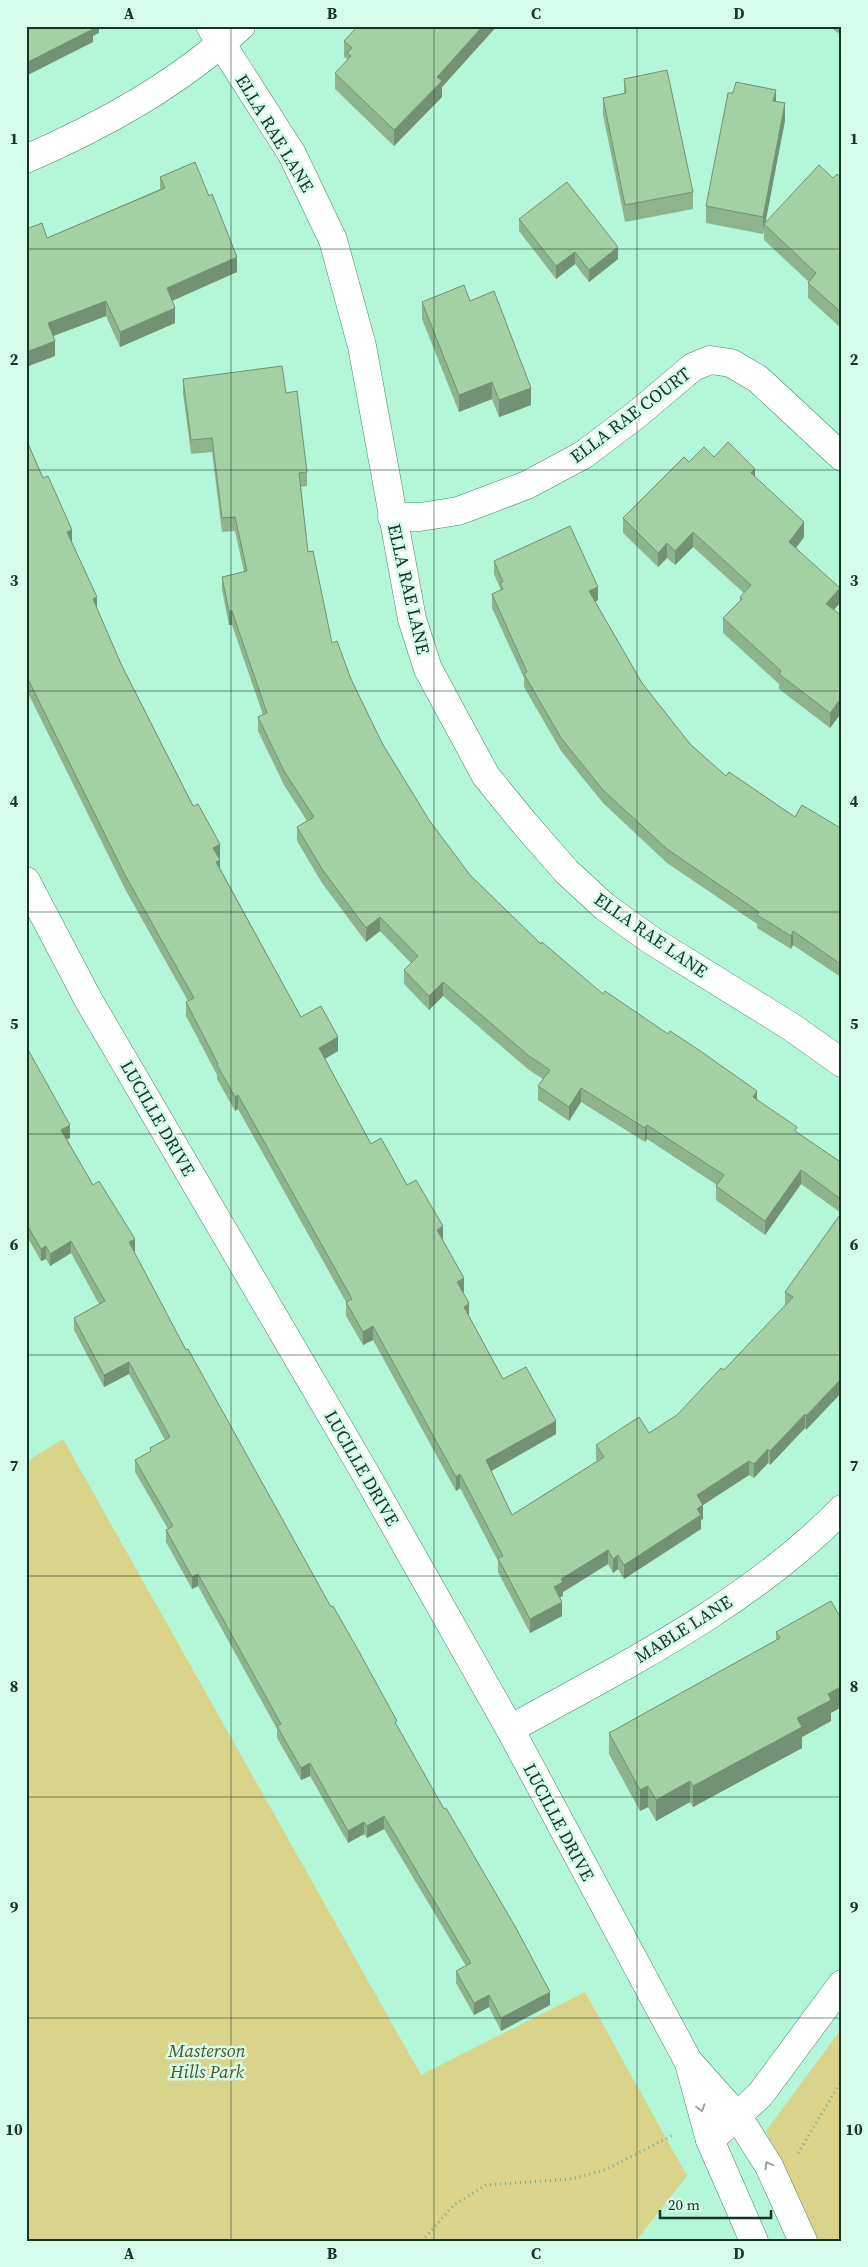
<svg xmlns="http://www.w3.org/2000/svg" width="868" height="2267" viewBox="0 0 868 2267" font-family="'Source Serif 4',serif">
<rect width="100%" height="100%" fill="#b4f6d8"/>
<g fill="#d9d48a">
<polygon points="63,1439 421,2075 585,1992 687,2176 636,2241 26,2241 26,1462"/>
<polygon points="842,2028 842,2241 816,2241 766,2131"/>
</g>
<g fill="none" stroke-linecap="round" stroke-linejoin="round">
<defs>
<g id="minor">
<polyline points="210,26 292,154 333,240 362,346 412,619 428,669 486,776 525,824 567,872 605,907 651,940 793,1028 842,1063"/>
<path d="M 26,159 C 104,125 178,84 241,26"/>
<polyline points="392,517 420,517 458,511 527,485 583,455 636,415 693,367 710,360 731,363 758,379 842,457"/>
<polyline points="26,881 89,1001 364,1471 510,1729 688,2061 738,2117 769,2166 803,2241"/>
<path d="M 510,1729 C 624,1666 751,1603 842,1509"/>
<polyline points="690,2067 710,2140 754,2241"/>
<polyline points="710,2140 760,2095 842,1984"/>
</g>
</defs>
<use href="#minor" stroke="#48876d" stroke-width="29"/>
<g stroke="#77a993" stroke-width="3" stroke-dasharray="1 4" stroke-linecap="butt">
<polyline points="798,2153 842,2080"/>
<polyline points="422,2241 454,2205 486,2185 571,2179 605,2170 675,2134"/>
</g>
<use href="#minor" stroke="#fff" stroke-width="28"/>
</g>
<g fill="#8db48d">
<polygon points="358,26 497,26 442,87 442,97 394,146 335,89 335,73 347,61 347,59 344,57 344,41"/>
<polygon points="829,26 842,26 842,36"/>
<polygon points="624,79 693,192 693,209 625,222 603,115 603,98 624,94"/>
<polygon points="776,101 785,120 765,223 833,178 842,178 842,329 808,298 808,283 809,282 764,240 764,228 763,234 706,223 706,206"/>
<polygon points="160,177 237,272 172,301 175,323 120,347 106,316 53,336 55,356 26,367 26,229 47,238 160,189"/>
<polygon points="519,219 618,259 589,282 575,264 556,279 519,231"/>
<polygon points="470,301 531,405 499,417 492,399 459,412 422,319 422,302"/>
<polygon points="183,379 286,393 307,472 307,486 301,487 308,552 332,643 382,743 429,820 470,875 541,944 603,994 757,1100 797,1133 842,1163 842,1392 806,1430 805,1428 770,1465 768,1463 754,1478 749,1475 703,1505 703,1519 701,1520 701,1529 624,1579 618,1569 613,1573 608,1564 563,1592 563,1596 560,1597 562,1616 530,1633 498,1572 498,1561 460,1488 456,1491 373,1340 363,1345 346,1316 346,1302 238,1109 235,1111 217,1079 217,1075 186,1016 186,1002 188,1001 125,889 26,689 26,439 43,478 72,543 97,609 121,664 220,858 219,859 220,868 301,1017 338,1051 325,1059 371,1144 407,1185 443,1240 464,1292 463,1292 469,1316 503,1379 556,1434 491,1471 512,1515 597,1461 596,1459 596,1445 649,1433 677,1415 724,1370 785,1306 785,1292 841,1213 801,1184 765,1235 716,1200 716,1186 717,1185 647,1139 645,1142 581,1102 569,1121 538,1100 538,1086 543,1079 529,1070 443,996 429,1010 404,984 404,970 411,963 380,931 366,942 322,883 297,841 297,827 307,821 284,785 258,731 258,717 263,715 232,625 229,625 222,590 222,577 244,572 235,531 222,532 212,452 191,454 183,393"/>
<polygon points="689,462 755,477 804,537 796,548 840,603 834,610 842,616 842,712 830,728 779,689 779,684 723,633 723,618 740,601 740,597 744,593 693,547 675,565 667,558 658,567 623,533 623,518"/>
<polygon points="494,561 598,600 595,602 642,683 690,744 726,776 795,817 842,829 842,978 793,945 791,949 757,928 757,924 667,863 603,803 561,751 524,687 524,678 492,608 492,594 500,590 500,588 494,574"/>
<polygon points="26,1046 70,1138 67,1139 93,1185 135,1251 134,1252 186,1350 397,1726 550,2005 501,2031 489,2007 474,2015 456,1983 456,1971 466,1966 384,1829 367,1838 364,1834 348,1843 310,1776 301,1780 277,1738 277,1729 198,1586 192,1589 166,1542 166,1530 168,1529 135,1472 135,1460 150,1452 150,1448 165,1440 129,1374 104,1387 74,1330 74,1318 99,1304 71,1253 50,1266 46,1259 41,1261 26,1235"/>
<polygon points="776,1632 831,1713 831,1721 802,1737 802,1748 693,1807 690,1802 656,1821 648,1807 640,1811 609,1754 609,1733 776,1640"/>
</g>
<g fill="#739273">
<polygon points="91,26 99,26 99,33 93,36 93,42 26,76 26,63"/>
<polygon points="483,26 497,26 442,87 442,97 394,146 394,130 437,77"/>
<polygon points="776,90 776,107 773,101"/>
<polygon points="785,103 785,120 765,225 764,224 763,234 763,217"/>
<polygon points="618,247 618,259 589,282 589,270"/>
<polygon points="575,252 575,264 556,279 556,266"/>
<polygon points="237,257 237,272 167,303 167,288"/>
<polygon points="106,301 106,316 48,338 48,323"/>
<polygon points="175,308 175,323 120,347 120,332"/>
<polygon points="55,341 55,356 26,367 26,352"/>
<polygon points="492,382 492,399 459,412 459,395"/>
<polygon points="531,388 531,405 499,417 499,400"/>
<polygon points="755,469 755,484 751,473"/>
<polygon points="804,522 804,537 789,557 789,542"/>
<polygon points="72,530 72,544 67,532"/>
<polygon points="693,532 693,547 675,565 675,551"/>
<polygon points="667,543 667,558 658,567 658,553"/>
<polygon points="598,587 598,600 589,604 589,591"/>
<polygon points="840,588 840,603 826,618 826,604"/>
<polygon points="97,597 97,611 93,599"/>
<rect x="229" y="611" width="3" height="14"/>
<polygon points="842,697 842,712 830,728 830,713"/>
<polygon points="220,844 220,858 213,862 213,848"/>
<polygon points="220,860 220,874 216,862"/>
<polygon points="380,917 380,931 366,942 366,928"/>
<polygon points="793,931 793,945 791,949 791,936"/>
<polygon points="443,982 443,996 429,1010 429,996"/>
<polygon points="338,1037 338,1051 319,1062 319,1048"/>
<polygon points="581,1088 581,1102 569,1121 569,1107"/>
<polygon points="757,1091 757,1104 753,1097"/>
<polygon points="238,1095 238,1109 235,1111 235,1097"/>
<polygon points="70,1125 70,1138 61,1142 61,1130"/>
<polygon points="647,1125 647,1139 645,1142 645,1128"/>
<polygon points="801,1170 801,1184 765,1235 765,1221"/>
<polygon points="443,1226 443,1240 437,1230"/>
<polygon points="135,1239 135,1251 129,1255 129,1242"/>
<polygon points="71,1241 71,1253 50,1266 50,1254"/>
<polygon points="46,1246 46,1259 41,1261 41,1249"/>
<polygon points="464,1278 464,1292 457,1296 457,1282"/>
<polygon points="469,1303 469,1317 464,1307"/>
<polygon points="373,1326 373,1340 363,1345 363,1332"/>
<polygon points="129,1362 129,1374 104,1387 104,1375"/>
<polygon points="842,1378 842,1392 806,1430 806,1416"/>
<polygon points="805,1414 805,1428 770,1465 770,1451"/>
<polygon points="556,1421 556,1434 486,1474 486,1460"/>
<polygon points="768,1449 768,1463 754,1478 754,1464"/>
<polygon points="749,1461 749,1475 703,1505 703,1519 701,1520 701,1529 624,1579 624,1565 697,1495"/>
<polygon points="460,1474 460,1488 456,1491 456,1477"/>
<polygon points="608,1550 608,1564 563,1592 563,1596 554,1600 554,1587 561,1579"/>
<polygon points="618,1555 618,1569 613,1573 613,1559"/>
<polygon points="198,1574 198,1586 192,1589 192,1577"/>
<polygon points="562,1602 562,1616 530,1633 530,1619"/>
<polygon points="842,1686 842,1707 831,1713 831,1721 802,1737 802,1748 693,1807 693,1786 797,1718 828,1694"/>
<polygon points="310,1763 310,1776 301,1780 301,1768"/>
<polygon points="690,1781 690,1802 656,1821 656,1800"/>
<polygon points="648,1786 648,1807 640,1811 640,1790"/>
<polygon points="384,1816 384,1829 367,1838 367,1826"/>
<polygon points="364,1822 364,1834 348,1843 348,1831"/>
<polygon points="550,1992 550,2005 501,2031 501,2018"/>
<polygon points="489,1995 489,2007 474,2015 474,2003"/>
</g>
<g fill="#a4d1a4" stroke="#739273">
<polygon points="26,26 92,26 93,29 26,63"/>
<polygon points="358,26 483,26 437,77 442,81 394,130 335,73 351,56 347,53 352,48 344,41"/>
<polygon points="667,70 693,192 625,205 603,98 626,93 624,79"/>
<polygon points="736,82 776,90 773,101 785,103 763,217 706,206 728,93 733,93"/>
<polygon points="195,162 209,196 212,194 237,257 167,288 175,308 120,332 106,301 48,323 55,341 26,352 26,229 42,223 47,238 165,188 160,177"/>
<polygon points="819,165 833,178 837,174 842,178 842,313 808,283 816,273 764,224"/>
<polygon points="567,182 618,247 589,270 575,252 556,266 519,219"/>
<polygon points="464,285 470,301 494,291 531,388 499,400 492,382 459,395 422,302"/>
<polygon points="282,366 286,393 297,391 307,472 299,473 308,552 313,551 332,643 337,641 351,679 382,743 429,820 470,875 541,944 542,942 603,994 605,991 668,1034 670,1031 699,1050 757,1091 753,1097 797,1127 795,1131 842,1163 842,1200 801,1170 765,1221 716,1186 724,1175 647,1125 645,1128 581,1088 569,1107 538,1086 550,1070 529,1056 443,982 429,996 404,970 418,956 380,917 366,928 322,869 297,827 314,817 284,771 258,717 267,713 232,611 229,611 222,577 247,571 235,517 222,518 212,438 191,440 183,379"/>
<polygon points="26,439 43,478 48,476 72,530 67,532 97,597 93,599 121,664 193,806 198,804 220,844 213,848 220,860 216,862 301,1017 321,1006 338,1037 319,1048 371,1144 381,1138 407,1185 416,1180 443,1226 437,1230 464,1278 457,1282 469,1303 464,1307 503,1379 526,1367 556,1421 486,1460 512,1515 604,1457 596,1445 639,1417 649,1433 677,1415 721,1368 724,1370 793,1297 785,1292 842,1212 842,1378 806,1416 805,1414 770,1451 768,1449 754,1464 749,1461 697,1495 703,1505 697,1509 701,1515 624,1565 618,1555 613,1559 608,1550 561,1579 563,1582 554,1587 562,1602 530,1619 498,1558 503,1556 460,1474 456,1477 373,1326 363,1332 346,1302 352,1299 238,1095 235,1097 217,1065 218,1064 186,1002 194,998 125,875 26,675"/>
<polygon points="728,442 755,469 751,473 804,522 789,542 840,588 826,604 842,616 842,697 830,713 779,674 781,671 723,618 742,599 740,597 751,585 693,532 675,551 667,543 658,553 623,518 684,457 689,462 704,447 714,457"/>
<polygon points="570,526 598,587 589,591 642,683 690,744 726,776 729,772 795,817 802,805 842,829 842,965 793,931 791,936 757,915 759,912 667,849 603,790 561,738 524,674 527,672 492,594 503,589 500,583 503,582 494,561"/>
<polygon points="26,1046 70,1125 61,1130 93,1185 99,1181 135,1239 129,1242 186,1350 188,1349 331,1607 333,1606 357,1648 397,1721 395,1722 444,1809 446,1808 516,1928 550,1992 501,2018 489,1995 474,2003 456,1971 471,1963 384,1816 367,1826 364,1822 348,1831 310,1763 301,1768 277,1726 281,1724 198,1574 192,1577 166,1530 173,1526 135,1460 151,1451 150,1448 170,1437 129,1362 104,1375 74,1318 105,1301 71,1241 50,1254 46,1246 41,1249 26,1223"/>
<polygon points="831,1601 842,1620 842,1686 828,1694 831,1700 797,1718 802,1727 693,1786 690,1781 656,1800 648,1786 640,1790 609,1733 780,1638 776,1632"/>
</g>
<defs><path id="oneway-chevron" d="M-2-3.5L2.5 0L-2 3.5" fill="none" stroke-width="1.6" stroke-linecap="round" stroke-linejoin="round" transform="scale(1.25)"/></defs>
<g stroke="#97a39e">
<use href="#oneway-chevron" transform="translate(701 2108) rotate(74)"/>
<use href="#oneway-chevron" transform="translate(768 2165) rotate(-119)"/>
</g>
<path fill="none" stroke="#183328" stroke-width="1" stroke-opacity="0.55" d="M 231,26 L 231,2241M 434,26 L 434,2241M 637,26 L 637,2241M 26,249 L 842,249M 26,470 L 842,470M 26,691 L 842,691M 26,912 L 842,912M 26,1134 L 842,1134M 26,1355 L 842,1355M 26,1576 L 842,1576M 26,1797 L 842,1797M 26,2018 L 842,2018"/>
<g text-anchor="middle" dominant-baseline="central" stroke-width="5" stroke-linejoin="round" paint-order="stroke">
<g font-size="18" fill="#183328" stroke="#d6fdeb">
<text transform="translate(275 133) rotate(59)">ELLA RAE LANE</text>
<text transform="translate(630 415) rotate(-37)">ELLA RAE COURT</text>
<text transform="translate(409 589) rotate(77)">ELLA RAE LANE</text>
<text transform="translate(651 935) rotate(35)">ELLA RAE LANE</text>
<text transform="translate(158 1118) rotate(60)">LUCILLE DRIVE</text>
<text transform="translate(362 1468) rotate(60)">LUCILLE DRIVE</text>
<text transform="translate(683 1629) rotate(-32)">MABLE LANE</text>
<text transform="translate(559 1822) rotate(62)">LUCILLE DRIVE</text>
</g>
<g font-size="18" font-style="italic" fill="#555226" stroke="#d6fdeb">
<text x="207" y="2050">Masterson<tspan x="207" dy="21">Hills Park</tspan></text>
</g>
</g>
<rect width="868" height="2267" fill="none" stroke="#d6fdeb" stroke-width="55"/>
<path d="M660 2210v8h111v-8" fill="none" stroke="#183328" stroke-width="2.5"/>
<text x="668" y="2210" font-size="15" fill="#183328" stroke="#d6fdeb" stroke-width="4" paint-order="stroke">20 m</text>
<rect x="28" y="28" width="812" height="2212" fill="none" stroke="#183328" stroke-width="2"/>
<g font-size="16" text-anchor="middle" font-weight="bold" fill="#183328">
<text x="129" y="19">A</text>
<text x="332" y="19">B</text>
<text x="536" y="19">C</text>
<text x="739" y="19">D</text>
<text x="14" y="144">1</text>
<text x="854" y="144">1</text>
<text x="14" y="365">2</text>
<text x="854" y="365">2</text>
<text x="14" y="586">3</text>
<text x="854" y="586">3</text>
<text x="14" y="807">4</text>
<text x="854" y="807">4</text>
<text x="14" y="1029">5</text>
<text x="854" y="1029">5</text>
<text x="14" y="1250">6</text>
<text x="854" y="1250">6</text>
<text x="14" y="1471">7</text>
<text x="854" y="1471">7</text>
<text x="14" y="1692">8</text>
<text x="854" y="1692">8</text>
<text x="14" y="1913">9</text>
<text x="854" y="1913">9</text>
<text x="14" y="2135">10</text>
<text x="854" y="2135">10</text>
<text x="129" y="2259">A</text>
<text x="332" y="2259">B</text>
<text x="536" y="2259">C</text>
<text x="739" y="2259">D</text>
</g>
</svg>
